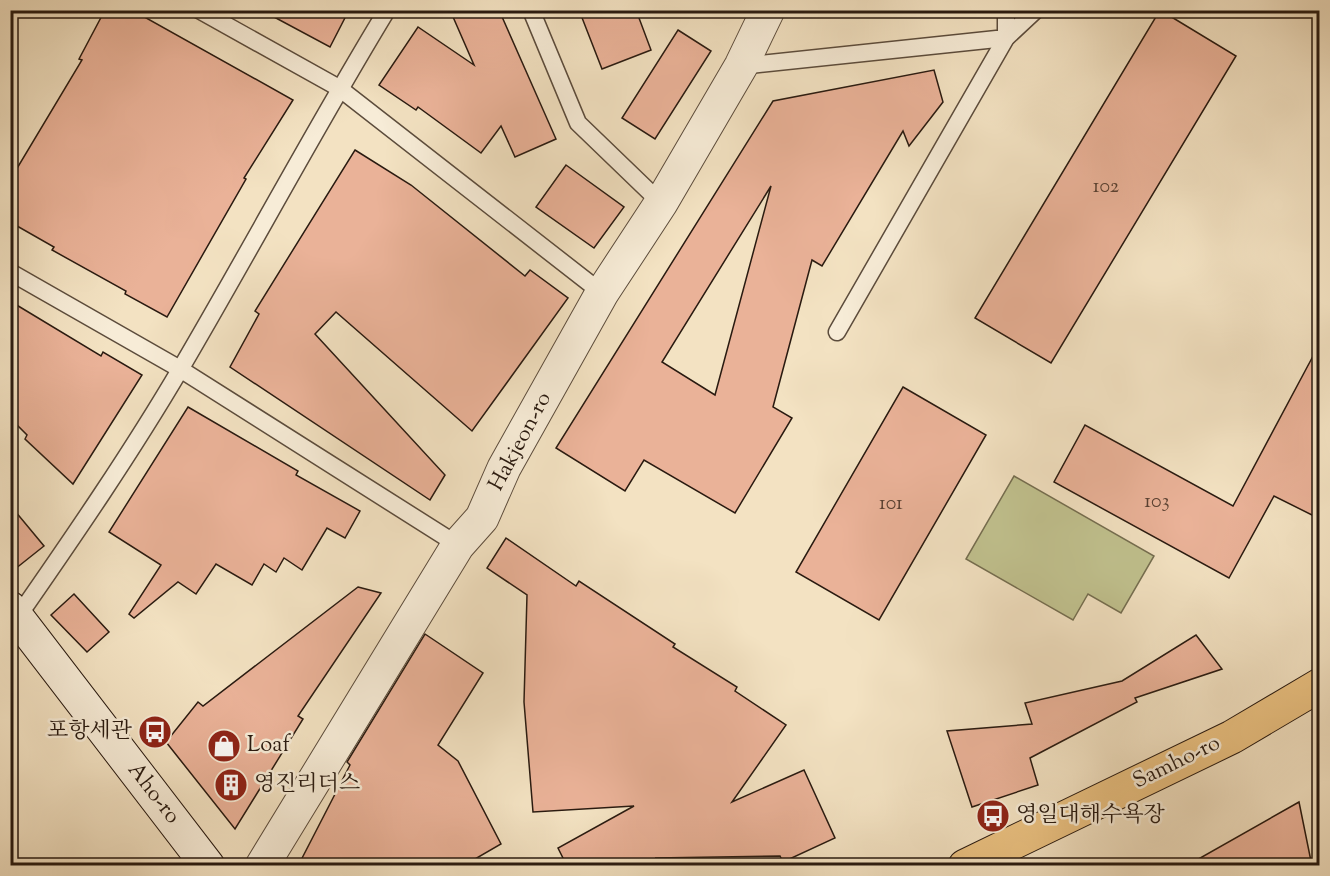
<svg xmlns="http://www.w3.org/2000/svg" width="1330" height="876" viewBox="0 0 1330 876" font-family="'Sorts Mill Goudy','Noto Serif KR',serif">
<rect width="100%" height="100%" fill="#f3e2c2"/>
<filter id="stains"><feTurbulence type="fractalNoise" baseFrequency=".00333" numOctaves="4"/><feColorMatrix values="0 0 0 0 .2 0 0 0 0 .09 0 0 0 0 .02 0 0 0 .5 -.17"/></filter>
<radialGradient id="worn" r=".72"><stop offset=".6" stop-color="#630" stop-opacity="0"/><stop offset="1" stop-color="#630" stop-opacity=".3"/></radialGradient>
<polygon fill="#c1c28f" stroke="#756e50" stroke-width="1.5" points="1014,476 1154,556 1121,613 1088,594 1073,620 966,559"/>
<g fill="#eab298" stroke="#291a10" stroke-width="1.5" fill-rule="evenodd">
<polygon points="105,10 132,10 293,100 244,178 246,179 167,317 125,294 126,291 52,250 54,247 10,222 10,180 82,60 79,59"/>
<polygon points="261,10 349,10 330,47"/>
<polygon points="450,10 499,10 556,139 515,157 501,126 481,153 418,107 416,110 379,85 418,27 474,65"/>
<polygon points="579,10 636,10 651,50 602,69"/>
<polygon points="1160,10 1236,56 1051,363 975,318"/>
<polygon points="678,30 711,51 655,139 622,118"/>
<path d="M 934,70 L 943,102 L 909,146 L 903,131 L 822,266 L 812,260 L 773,407 L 792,418 L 735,513 L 644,460 L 625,491 L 556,448 L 773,101 ZM 771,186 L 715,395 L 662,362 Z"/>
<polygon points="355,150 411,185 525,276 530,270 568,298 472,431 336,312 315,334 445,475 430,500 230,367 259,314 255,311"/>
<polygon points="566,165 624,207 594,248 536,207"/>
<polygon points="10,301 101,356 103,352 142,375 73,484 25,439 27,435 10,418"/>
<polygon points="1320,343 1320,519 1274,496 1229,578 1054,482 1085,425 1233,506"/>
<polygon points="903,387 986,435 879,620 796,572"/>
<polygon points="188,407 298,471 296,475 360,511 345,538 327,528 302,570 284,558 276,572 264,564 252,585 216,564 196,594 178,582 134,618 129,614 161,565 109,532"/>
<polygon points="10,505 44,546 10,573"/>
<polygon points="506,538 576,586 579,581 675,644 673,647 737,687 735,691 786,725 732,802 804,770 835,838 783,862 780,856 656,858 660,866 567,866 558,848 634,806 533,812 524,702 527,595 487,568"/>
<polygon points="358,587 381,593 298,716 303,719 235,829 166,742 198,702 203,706"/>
<polygon points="74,594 109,632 87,652 51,615"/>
<polygon points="425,634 483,673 438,745 458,761 501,844 463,866 298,866 350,765 347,762"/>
<polygon points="1196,635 1222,669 1135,698 1137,702 1030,758 1038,785 972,807 947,731 1032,724 1025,703 1122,681"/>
<polygon points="1299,802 1312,866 1186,866"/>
</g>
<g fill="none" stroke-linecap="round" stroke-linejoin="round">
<defs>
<g id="service">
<polyline points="199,10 339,88 602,293"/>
<polyline points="531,10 578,123 661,203"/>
<polyline points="741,66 1006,38 1006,10"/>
<polyline points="10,272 180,369 458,545"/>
<polyline points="837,332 1006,38 1036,10"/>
<path d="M 17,618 C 74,536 131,453 181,368 C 251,249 315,128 387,10"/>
</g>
<polyline id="minor" points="262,866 458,545 482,518 504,468 602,293 661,203 741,66 768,10"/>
<polyline id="secondary" points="10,608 208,866"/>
<polyline id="primary" points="965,866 1232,737 1320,685"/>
</defs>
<use href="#service" stroke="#5c4c3c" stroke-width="19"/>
<use href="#minor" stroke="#5c4c3c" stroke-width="35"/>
<use href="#secondary" stroke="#291a10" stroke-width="35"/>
<use href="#primary" stroke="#291a10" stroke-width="35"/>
<use href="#service" stroke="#f7ecd7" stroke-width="16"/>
<use href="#minor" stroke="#f7ecd7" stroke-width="33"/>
<use href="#secondary" stroke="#f7ecd7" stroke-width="33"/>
<use href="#primary" stroke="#eac181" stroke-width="33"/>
</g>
<defs>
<symbol id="bus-disc" viewBox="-11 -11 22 22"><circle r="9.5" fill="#8f2418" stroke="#f7ecd7"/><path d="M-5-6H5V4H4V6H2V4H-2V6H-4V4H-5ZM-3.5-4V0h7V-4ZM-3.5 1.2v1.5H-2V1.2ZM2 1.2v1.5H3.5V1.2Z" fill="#fff"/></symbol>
<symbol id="shop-disc" viewBox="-11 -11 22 22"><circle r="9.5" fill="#8f2418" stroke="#f7ecd7"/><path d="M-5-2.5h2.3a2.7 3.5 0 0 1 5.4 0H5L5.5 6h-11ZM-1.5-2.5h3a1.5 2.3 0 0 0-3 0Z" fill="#fff"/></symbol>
<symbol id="building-disc" viewBox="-11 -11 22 22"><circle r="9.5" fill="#8f2418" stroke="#f7ecd7"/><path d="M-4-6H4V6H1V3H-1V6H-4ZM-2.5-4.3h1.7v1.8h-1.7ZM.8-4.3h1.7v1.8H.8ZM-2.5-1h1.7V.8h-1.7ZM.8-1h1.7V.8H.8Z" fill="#fff"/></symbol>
</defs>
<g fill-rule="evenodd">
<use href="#bus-disc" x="136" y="713" width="38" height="38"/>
<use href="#shop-disc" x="205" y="727" width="38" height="38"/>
<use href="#building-disc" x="212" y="766" width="38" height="38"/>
<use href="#bus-disc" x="974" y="797" width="38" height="38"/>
</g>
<g text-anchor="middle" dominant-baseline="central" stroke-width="5" stroke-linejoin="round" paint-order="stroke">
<g font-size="20" fill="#594032">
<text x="1106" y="187">102</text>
<text x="1157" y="502">103</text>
<text x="891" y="504">101</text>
</g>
<g font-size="22" fill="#291a10" stroke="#f7ecd7">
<text transform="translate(521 442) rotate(-62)">Hakjeon-ro</text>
<text transform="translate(1177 763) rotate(-26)">Samho-ro</text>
<text transform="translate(153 794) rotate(52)">Aho-ro</text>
</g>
<g font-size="22" fill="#291a10" stroke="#f7ecd7" text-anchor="start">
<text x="132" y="732" text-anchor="end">포항세관</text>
<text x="247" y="746">Loaf</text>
<text x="254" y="785">영진리더스</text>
<text x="1016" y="816">영일대해수욕장</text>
</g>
</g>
<rect width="1330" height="876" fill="none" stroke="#f3e2c2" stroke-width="36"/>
<rect x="12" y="12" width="1306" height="852" fill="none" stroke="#291a10" stroke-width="3"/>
<rect x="18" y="18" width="1294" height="840" fill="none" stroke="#291a10" stroke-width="1.5"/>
<rect width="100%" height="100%" filter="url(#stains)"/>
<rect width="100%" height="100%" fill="url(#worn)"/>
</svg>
